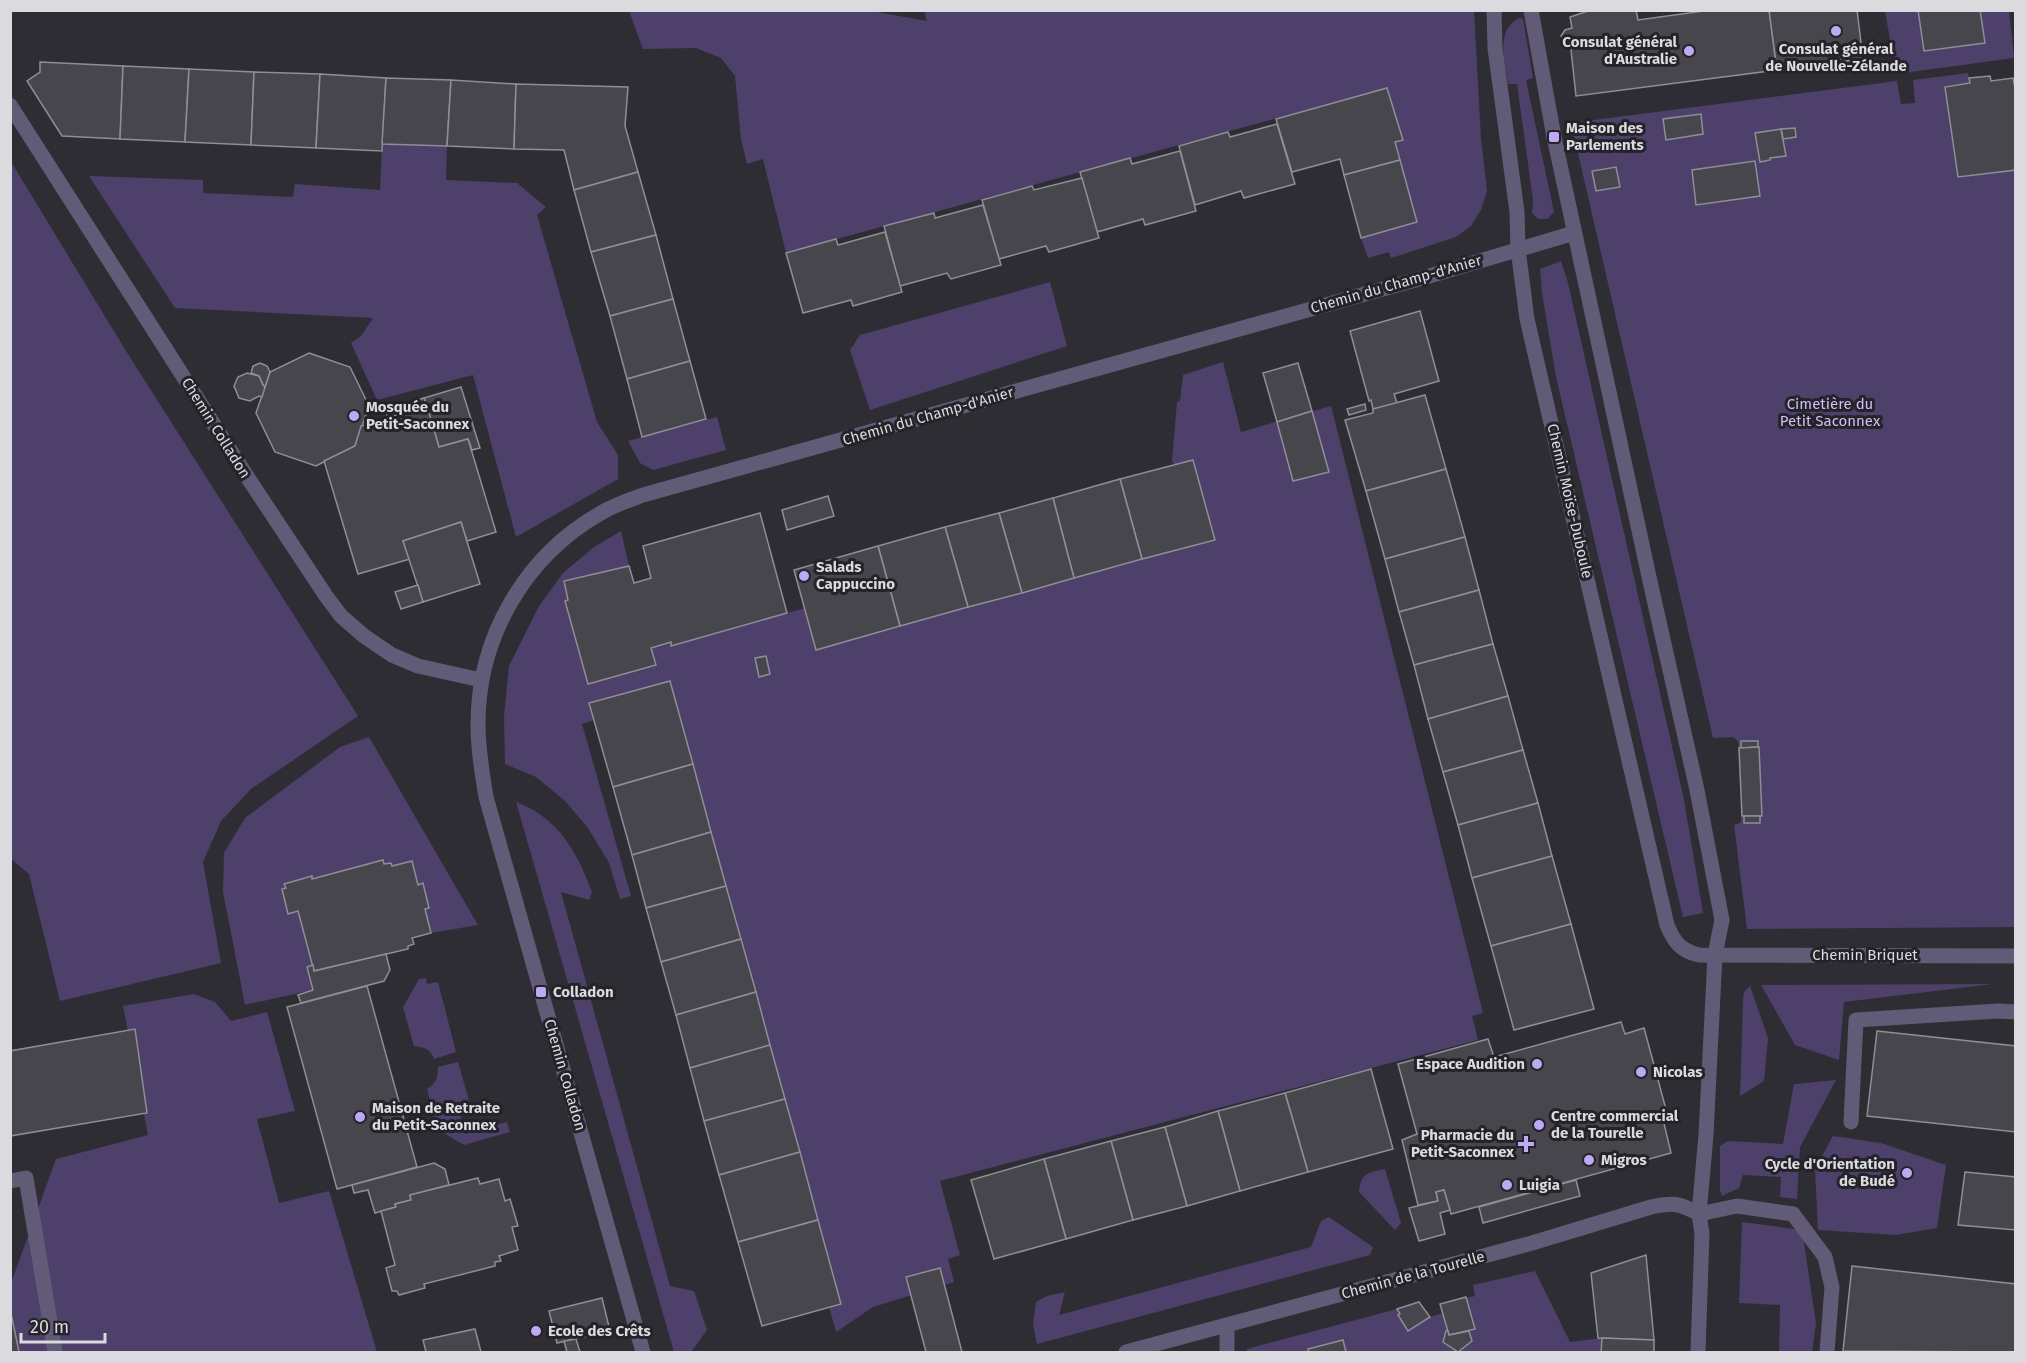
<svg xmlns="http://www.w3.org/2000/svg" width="2026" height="1363" viewBox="0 0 2026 1363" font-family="'Fira Sans',sans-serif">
<rect width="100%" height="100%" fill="#2e2d33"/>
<g fill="#4d406b">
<polygon points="866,10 927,21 924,11 1474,11 1481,138 1487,191 1481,210 1471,226 1456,237 1391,258 1389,252 1368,258 1361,238 1417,221 1395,142 1403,139 1387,88 786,253 763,159 747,164 741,139 735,76 721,58 696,48 643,49 629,11"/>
<polygon points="1885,11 1918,11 1924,51 1985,43 1980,11 2009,11 2014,58 1896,74"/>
<path d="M 1519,18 L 1523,19 L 1533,78 L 1526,80 L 1554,212 L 1547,219 L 1538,219 L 1532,213 L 1533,200 L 1517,84 L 1508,84 C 1505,61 1495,30 1519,18 Z"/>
<polygon points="1968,73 1970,83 1946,87 1958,177 2015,170 2015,927 1747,929 1734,825 1740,823 1742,816 1738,741 1733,737 1713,738 1571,123 1897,81 1901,104 1915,103 1913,80"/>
<polygon points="382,144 447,146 446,180 517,183 546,207 537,215 597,422 618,455 618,479 516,537 473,375 377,400 351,343 361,336 373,318 175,308 89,176 203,180 203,193 293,197 295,184 380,190"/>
<polygon points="10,160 126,351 358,716 251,789 221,821 203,862 221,963 60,1001 29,874 11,859"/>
<polygon points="1561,261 1568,283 1684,800 1703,913 1683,917 1556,377 1542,293 1540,269"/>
<polygon points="1050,282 1067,346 870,410 850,350 860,335"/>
<polygon points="1223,362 1241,432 1331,406 1483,1013 1472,1016 1478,1040 940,1181 960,1255 948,1259 954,1282 873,1307 836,1332 750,1020 648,687 590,703 594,720 582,724 631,896 620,899 609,863 588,828 565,801 536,777 505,764 504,716 509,666 539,606 563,573 594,547 621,531 629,566 564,581 568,600 565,601 589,684 656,665 651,648 671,642 672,646 805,608 900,626 1202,543 1188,487 1172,461 1177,402 1180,401 1183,375"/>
<polygon points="717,417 726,450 653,470 640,463 628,441"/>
<polygon points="369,737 478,925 431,933 412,938 414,944 408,946 312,965 307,967 313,990 245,1005 223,892 224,853 245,818 340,747"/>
<path d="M 516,802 C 559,818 577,852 592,892 L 589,900 L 561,892 L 670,1286 L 694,1291 L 707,1330 L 691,1352 L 674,1352 Z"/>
<path d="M 426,978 L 427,984 L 438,982 L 456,1052 L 434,1059 C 431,1049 424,1047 414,1046 L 403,1007 L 419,979 Z"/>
<polygon points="1993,984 1844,1002 1839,1060 1795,1045 1761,985"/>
<polygon points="1750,986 1768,1038 1764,1081 1740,1096 1743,1001 1744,992"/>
<polygon points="194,994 215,1002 231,1021 267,1012 295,1111 257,1119 279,1203 329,1191 377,1352 19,1352 11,1308 10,1286 56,1159 148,1135 123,1006"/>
<path d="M 458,1062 L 470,1104 L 458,1107 L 465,1134 L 507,1122 L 510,1132 L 464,1145 L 437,1129 L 427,1089 C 436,1083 438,1078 438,1067 Z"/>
<polygon points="1836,1080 1800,1147 1797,1199 1780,1197 1781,1177 1743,1175 1739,1188 1722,1196 1720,1191 1720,1146 1728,1141 1783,1144 1794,1084"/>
<polygon points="1833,1136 1881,1143 1946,1165 1937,1228 1896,1235 1818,1230 1815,1169"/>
<path d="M 1385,1169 L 1401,1223 L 1395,1230 L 1359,1192 C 1361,1173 1367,1173 1385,1169 Z"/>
<polygon points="1329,1217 1373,1247 1370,1255 1037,1344 1033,1325 1036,1302 1047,1296 1065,1292 1059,1315 1311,1247 1321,1221"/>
<polygon points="1742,1222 1802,1230 1816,1323 1812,1352 1779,1352 1780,1305 1739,1303"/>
<polygon points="1535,1271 1570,1342 1602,1338 1601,1352 1247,1352 1247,1349 1397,1309 1400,1314 1398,1316 1408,1331 1430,1317 1443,1313 1440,1304 1475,1296 1473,1285"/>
</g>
<g fill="#48464d" stroke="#8f8d95" stroke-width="1.5">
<polygon points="1636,10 1638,20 1711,10 1769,10 1777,70 1576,96 1570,41 1563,40 1561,36 1565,30 1572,28 1570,17 1591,10"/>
<polygon points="1769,10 1857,10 1863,59 1777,70"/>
<polygon points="1918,10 1980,10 1985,43 1924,51"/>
<polygon points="40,62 123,66 120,139 62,136 27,81 40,72"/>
<polygon points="123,66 189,69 185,142 120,139"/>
<polygon points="189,69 254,72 251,145 185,142"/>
<polygon points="254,72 320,74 316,148 251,145"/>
<polygon points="320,74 386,78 382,151 316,148"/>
<polygon points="1990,76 1991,81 2013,78 2016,92 2016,170 1958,177 1945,87 1970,83 1969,78"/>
<polygon points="386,78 451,80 447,146 382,144"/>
<polygon points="451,80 516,84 514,149 447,146"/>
<polygon points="516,84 628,87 625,126 638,172 574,190 564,150 514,149"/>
<polygon points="1387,88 1403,140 1395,142 1400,160 1344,175 1340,159 1292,172 1276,119"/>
<polygon points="1701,114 1703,134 1666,140 1663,119"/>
<polygon points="1277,124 1295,184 1244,198 1241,191 1195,205 1179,146 1228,132 1230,137"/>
<polygon points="1795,128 1796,137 1783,139 1781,129"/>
<polygon points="1781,129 1786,156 1770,158 1770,160 1760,162 1755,133"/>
<polygon points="1180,151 1196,211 1145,225 1143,219 1097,232 1080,172 1130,158 1132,164"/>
<polygon points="1400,160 1417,222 1361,238 1344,175"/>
<polygon points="1755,161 1760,196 1696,205 1692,170"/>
<polygon points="1616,167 1620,187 1596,191 1592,171"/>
<polygon points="638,172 656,235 591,252 574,190"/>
<polygon points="1082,178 1099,238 1049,252 1046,246 999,259 982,200 1032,186 1034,190"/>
<polygon points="983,205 1001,265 951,279 947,273 900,286 884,226 934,213 935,218"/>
<polygon points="885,232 902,292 853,306 851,300 803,313 786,253 836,239 838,245"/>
<polygon points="656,235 673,299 610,316 591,252"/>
<polygon points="673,299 690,361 627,379 610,316"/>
<polygon points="1420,311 1439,381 1394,394 1397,403 1373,409 1371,400 1369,401 1350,331"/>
<polygon points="309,353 350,367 369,406 355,446 316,466 275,452 256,413 270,372"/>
<polygon points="690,361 706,419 642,437 627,379"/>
<polygon points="260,363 267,366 270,372 265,387 263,385 259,376 251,373 253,366"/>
<polygon points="1298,363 1312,411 1277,422 1263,373"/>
<polygon points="247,373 259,376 263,385 265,387 262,397 259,396 250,401 239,398 234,386 238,377"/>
<polygon points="461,387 480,448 472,450 468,439 439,447 424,398"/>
<polygon points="1425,395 1446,469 1366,491 1345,420 1373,413 1373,409"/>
<polygon points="424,398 427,406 388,418 386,410"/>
<polygon points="1365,404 1366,410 1349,415 1347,409"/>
<polygon points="427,406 439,447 468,439 496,532 467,541 461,522 403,541 410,559 358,574 324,461 355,446 361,426"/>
<polygon points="1312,411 1329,472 1293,481 1277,422"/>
<polygon points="1193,460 1215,540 1142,559 1120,479"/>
<polygon points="1446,469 1465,537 1385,559 1366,491"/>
<polygon points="1120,479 1142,559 1074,578 1053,498"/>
<polygon points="828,496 834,516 787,530 782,510"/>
<polygon points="1053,498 1074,578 1022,593 999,513"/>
<polygon points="760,513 787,613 671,646 671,642 651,648 656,665 588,684 565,601 568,600 564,581 629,566 634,583 651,578 643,546"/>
<polygon points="999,513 1022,593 968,607 945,527"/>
<polygon points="461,522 480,584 423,602 403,541"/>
<polygon points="945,527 968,607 900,626 878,546"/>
<polygon points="1465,537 1479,590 1399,612 1385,559"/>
<polygon points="878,546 900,626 816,650 794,570"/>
<polygon points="418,585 423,602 401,609 395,592"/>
<polygon points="1479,590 1493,644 1414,665 1399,612"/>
<polygon points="1493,644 1508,696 1428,719 1414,665"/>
<polygon points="766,656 770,674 759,677 755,658"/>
<polygon points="670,681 693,764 613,787 589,703"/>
<polygon points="1508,696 1523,750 1443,772 1428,719"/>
<polygon points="1741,741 1758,741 1758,747 1741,748"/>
<polygon points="1759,747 1762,816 1742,816 1739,748"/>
<polygon points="1523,750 1538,803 1458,825 1443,772"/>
<polygon points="693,764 711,832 632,855 613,787"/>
<polygon points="1538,803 1552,856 1472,878 1458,825"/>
<rect x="1744" y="816" width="16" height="7"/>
<polygon points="711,832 726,886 646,908 632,855"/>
<polygon points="1552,856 1571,924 1491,946 1472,878"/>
<polygon points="383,860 384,864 391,863 392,866 412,861 418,885 423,883 429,908 425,909 431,933 412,938 414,944 408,946 408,949 314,971 298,911 288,914 282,889 286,888 284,884 312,876 312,879"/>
<polygon points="726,886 741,939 661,962 646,908"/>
<polygon points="1571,924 1594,1009 1514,1030 1491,946"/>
<polygon points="741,939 756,992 676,1015 661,962"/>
<polygon points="386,954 390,970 384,981 301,1003 298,995 313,990 307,967 313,965 314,971"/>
<polygon points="367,986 417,1167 337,1189 287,1007"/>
<polygon points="756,992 770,1045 690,1068 676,1015"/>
<polygon points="1621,1022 1625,1034 1644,1028 1667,1113 1662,1115 1671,1153 1451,1214 1444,1190 1436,1192 1438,1201 1418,1205 1402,1140 1417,1134 1398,1064 1488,1039 1494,1057"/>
<polygon points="135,1029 147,1113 10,1136 10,1051"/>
<polygon points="1877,1031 2016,1046 2016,1132 1867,1116"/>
<polygon points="770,1045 785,1099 704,1121 690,1068"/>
<polygon points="1371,1069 1393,1149 1308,1172 1285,1093"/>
<polygon points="1285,1093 1308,1172 1240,1191 1218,1111"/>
<polygon points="785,1099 800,1152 719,1175 704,1121"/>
<polygon points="1218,1111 1240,1191 1187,1206 1165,1127"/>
<polygon points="1165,1127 1187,1206 1133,1220 1111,1141"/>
<polygon points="1111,1141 1133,1220 1066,1239 1044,1159"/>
<polygon points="800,1152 818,1220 738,1242 719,1175"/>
<polygon points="1044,1159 1066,1239 994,1259 971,1180"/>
<polygon points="434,1163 445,1169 449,1185 410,1195 411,1200 395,1204 396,1207 375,1213 368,1190 354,1193 352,1185"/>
<polygon points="1965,1172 2016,1177 2016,1230 1958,1225"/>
<polygon points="478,1178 480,1184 499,1179 505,1201 510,1199 518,1226 512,1227 518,1250 499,1256 501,1261 495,1262 495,1266 424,1284 425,1288 399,1295 397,1291 392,1291 386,1268 395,1265 381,1211 396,1207 395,1204 411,1200 410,1195"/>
<polygon points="1576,1180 1580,1196 1483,1223 1479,1207"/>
<polygon points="1444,1190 1450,1210 1440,1213 1445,1234 1419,1241 1409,1208 1438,1201 1436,1192"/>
<polygon points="818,1220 841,1304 762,1326 738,1242"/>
<polygon points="1646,1255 1654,1340 1598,1338 1591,1273"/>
<polygon points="1852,1266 2016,1284 2016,1352 1843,1351"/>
<polygon points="940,1268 962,1352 926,1352 906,1277"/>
<polygon points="1466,1297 1475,1329 1449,1335 1440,1304"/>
<polygon points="602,1298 610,1331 557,1343 549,1311"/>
<polygon points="1419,1302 1430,1317 1408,1331 1398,1315 1400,1314 1397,1309"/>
<polygon points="10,1308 19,1352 10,1352"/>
<polygon points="475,1329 481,1352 426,1352 423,1340"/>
<polygon points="1446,1331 1448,1331 1449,1335 1469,1331 1472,1341 1458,1352 1443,1342"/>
<polygon points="1602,1338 1654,1340 1654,1352 1601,1352"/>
<polygon points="576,1339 580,1352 567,1352 564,1341"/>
<polygon points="1343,1340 1346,1352 1309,1352 1308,1349"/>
</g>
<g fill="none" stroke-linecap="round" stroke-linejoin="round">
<g stroke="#625b77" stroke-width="15">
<polyline points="10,1181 26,1178 55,1352"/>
<polyline points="1699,1214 1737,1206 1793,1214"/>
</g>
<g stroke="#625b77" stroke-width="15">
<polyline points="1851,1122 1856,1020 1998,1011 2016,1012"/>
<polyline points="1793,1214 1825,1257 1832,1287 1827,1352"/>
</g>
<g stroke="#625b77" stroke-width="15">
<path d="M 1494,10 L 1495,48 L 1517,212 L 1518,249 L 1527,319 L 1667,925 C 1674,942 1681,951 1699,955 L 2016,956"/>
<polyline points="1531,10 1554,137 1651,586 1697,790 1722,920 1715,955 1706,1135 1699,1214 1702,1234 1698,1352"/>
<polyline points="10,105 248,478 326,596 341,616 364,636 392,655 418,666 481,680"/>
<path d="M 643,1352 L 486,797 C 482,773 478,749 478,724 C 478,637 525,556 601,513 C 614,505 629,500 643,495 L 1426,277 L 1574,233"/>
<path d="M 1126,1352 L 1532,1243 L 1651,1207 C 1672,1202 1680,1203 1699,1214"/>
<polyline points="1227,1352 1227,1325"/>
</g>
</g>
<g fill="#bea9f4" stroke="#242329" stroke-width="2">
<circle cx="1836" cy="31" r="6"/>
<circle cx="1689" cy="51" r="6"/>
<rect x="1548" y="131" width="12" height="12" rx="3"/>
<circle cx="354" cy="416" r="6"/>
<circle cx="804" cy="576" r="6"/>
<rect x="535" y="986" width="12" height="12" rx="3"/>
<circle cx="1537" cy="1064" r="6"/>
<circle cx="1641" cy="1072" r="6"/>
<circle cx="360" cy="1117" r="6"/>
<circle cx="1539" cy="1125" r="6"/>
<path d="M1523 1135h6v6h6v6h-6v6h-6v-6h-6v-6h6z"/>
<circle cx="1589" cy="1160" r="6"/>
<circle cx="1907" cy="1173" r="6"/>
<circle cx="1507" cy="1185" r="6"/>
<circle cx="536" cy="1331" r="6"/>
</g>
<g text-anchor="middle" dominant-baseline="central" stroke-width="6" stroke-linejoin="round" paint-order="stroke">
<g font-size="15" font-weight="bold" fill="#dbdade" stroke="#242329" text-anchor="start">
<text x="1677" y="42" text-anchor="end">Consulat général<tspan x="1677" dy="17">d'Australie</tspan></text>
<text x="1836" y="49" text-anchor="middle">Consulat général<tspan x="1836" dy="17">de Nouvelle-Zélande</tspan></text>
<text x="1566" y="128">Maison des<tspan x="1566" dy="17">Parlements</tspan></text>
<text x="366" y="407">Mosquée du<tspan x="366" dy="17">Petit-Saconnex</tspan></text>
<text x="816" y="567">Salads<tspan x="816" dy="17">Cappuccino</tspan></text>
<text x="553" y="992">Colladon</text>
<text x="1525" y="1064" text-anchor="end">Espace Audition</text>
<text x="1653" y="1072">Nicolas</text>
<text x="372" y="1108">Maison de Retraite<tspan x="372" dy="17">du Petit-Saconnex</tspan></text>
<text x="1551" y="1116">Centre commercial<tspan x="1551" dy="17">de la Tourelle</tspan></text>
<text x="1514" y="1135" text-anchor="end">Pharmacie du<tspan x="1514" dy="17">Petit-Saconnex</tspan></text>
<text x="1601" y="1160">Migros</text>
<text x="1895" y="1164" text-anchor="end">Cycle d'Orientation<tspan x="1895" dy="17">de Budé</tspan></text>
<text x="1519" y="1185">Luigia</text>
<text x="548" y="1331">Ecole des Crêts</text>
</g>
<g font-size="15" fill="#dbdade" stroke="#242329">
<text transform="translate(1396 284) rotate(-16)">Chemin du Champ-d'Anier</text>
<text transform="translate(928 416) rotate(-16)">Chemin du Champ-d'Anier</text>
<text transform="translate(216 428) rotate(58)">Chemin Colladon</text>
<text transform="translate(1570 501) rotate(77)">Chemin Moïse-Duboule</text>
<text x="1865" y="955">Chemin Briquet</text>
<text transform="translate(565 1075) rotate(74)">Chemin Colladon</text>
<text transform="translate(1413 1275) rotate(-15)">Chemin de la Tourelle</text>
</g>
<g font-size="15" fill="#cdbef7" stroke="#242329">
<text x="1830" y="404">Cimetière du<tspan x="1830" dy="17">Petit Saconnex</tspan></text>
</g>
</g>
<rect width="2026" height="1363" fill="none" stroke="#dbdade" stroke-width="24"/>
<path d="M21 1333v9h84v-9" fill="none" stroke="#dbdade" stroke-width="3"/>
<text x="30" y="1333" font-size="18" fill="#dbdade" stroke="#242329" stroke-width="4.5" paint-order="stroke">20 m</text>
</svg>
